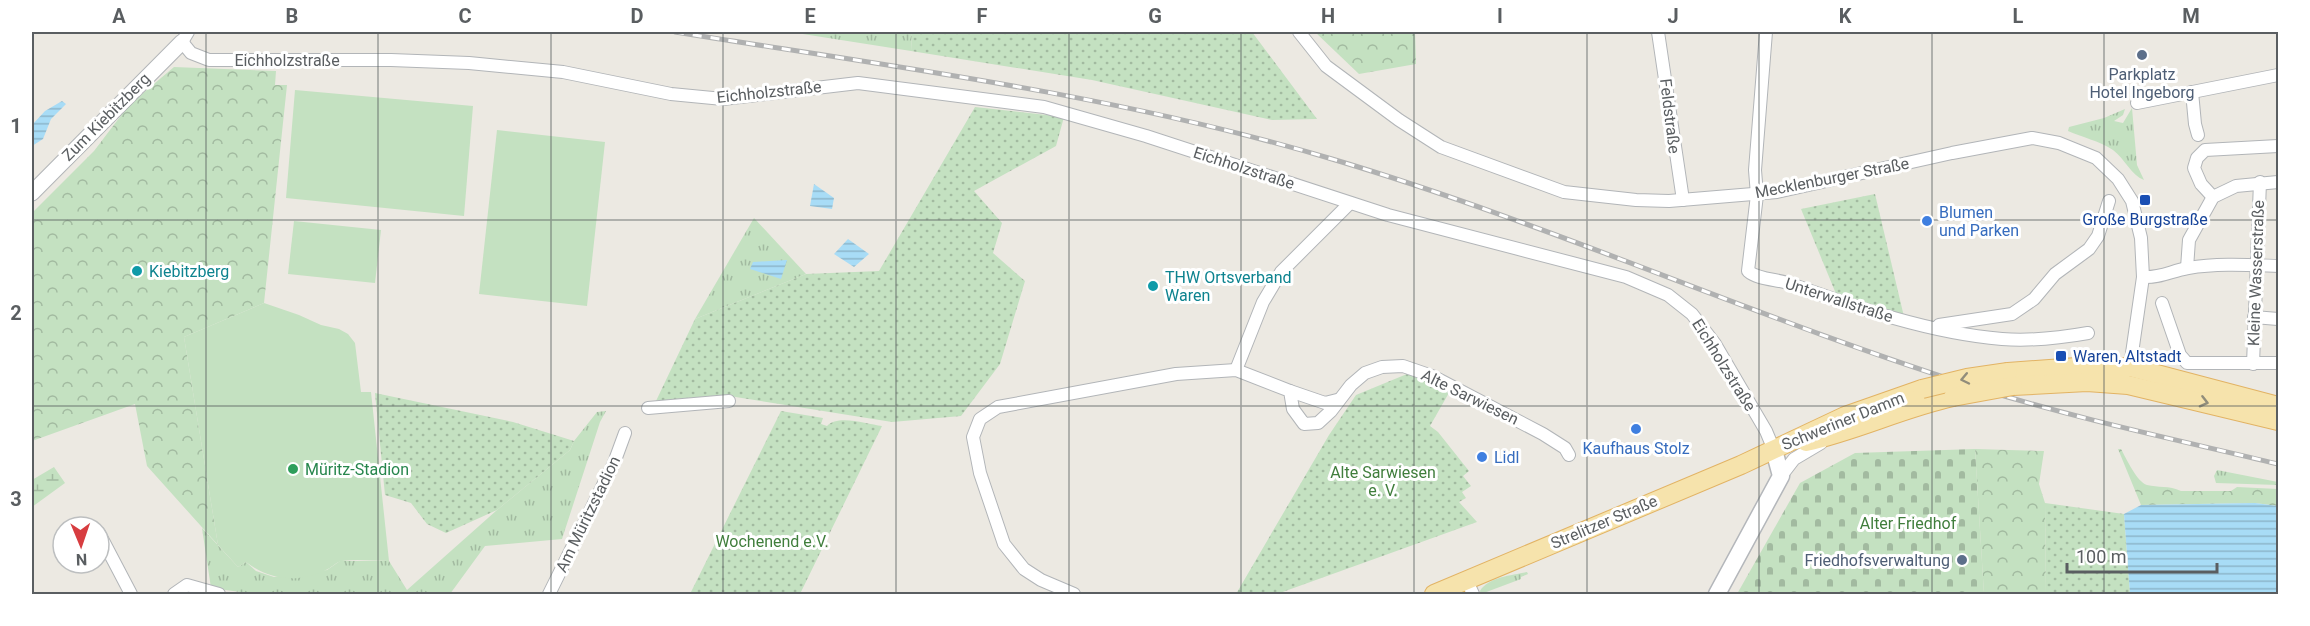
<svg xmlns="http://www.w3.org/2000/svg" width="2310" height="626" viewBox="0 0 2310 626" font-family="Roboto,sans-serif">
<defs>
<pattern id="grass-tufts" width="24" height="20" patternUnits="userSpaceOnUse" patternTransform="scale(1.5)"><rect width="24" height="20" fill="#c4e1c1"/><path d="M3 7l-1-3M5 7V3M7 7l1-3M15 17l-1-3M17 17v-4M19 17l1-3" fill="none" stroke="#a2baa0"/></pattern>
<pattern id="forest-crowns" width="20" height="18" patternUnits="userSpaceOnUse" patternTransform="scale(1.5)"><rect width="20" height="18" fill="#c4e1c1"/><path d="M2 6a3 3 0 1 1 6 0M12 15a3 3 0 1 1 6 0" fill="none" stroke="#a2baa0"/></pattern>
<pattern id="wetland-marsh" width="20" height="14" patternUnits="userSpaceOnUse" patternTransform="scale(1.5)"><rect width="20" height="14" fill="#c4e1c1"/><path d="M1 5h8M5 5V1M11 12h8M15 12V8" fill="none" stroke="#a2baa0"/></pattern>
<pattern id="cemetery-stones" width="16" height="16" patternUnits="userSpaceOnUse" patternTransform="scale(1.5)"><rect width="16" height="16" fill="#c4e1c1"/><path d="M2 7V4a2 2 0 0 1 4 0v3zM10 15v-3a2 2 0 0 1 4 0v3z" fill="#a2baa0"/></pattern>
<pattern id="garden-dots" width="8" height="8" patternUnits="userSpaceOnUse" patternTransform="scale(1.5)"><rect width="8" height="8" fill="#c4e1c1"/><path d="M2 2h.1M6 6h.1" fill="none" stroke="#a2baa0" stroke-width="1.8" stroke-linecap="round"/></pattern>
<pattern id="water-rules" width="6" height="5" patternUnits="userSpaceOnUse" patternTransform="scale(1.5)"><rect width="6" height="5" fill="#a8dcf6"/><path d="M0 2.5h6" fill="none" stroke="#8cb6cb"/></pattern>
</defs>
<rect width="100%" height="100%" fill="#ece9e2"/>
<g fill="url(#grass-tufts)">
<polygon points="790,32 912,32 911,51"/>
<path d="M 2132,108 L 2137,165 L 2144,180 C 2131,175 2125,159 2113,150 C 2099,141 2082,137 2068,131 L 2069,127 L 2104,118 L 2125,109 L 2123,115 L 2114,121 L 2123,123 Z"/>
<polygon points="754,218 806,274 695,319"/>
<polygon points="606,411 600,422 562,539 485,546 450,594 255,594 211,588 202,528 238,567 246,562 256,571 274,577 327,570 340,561 389,561 407,590 497,510 570,450 574,441 597,412"/>
<polygon points="2217,470 2278,482 2278,485 2216,483 2214,476"/>
<path d="M 1527,572 L 1528,574 L 1521,577 L 1521,579 L 1481,594 L 1480,591 C 1488,577 1513,575 1527,572 Z"/>
</g>
<g fill="url(#forest-crowns)">
<polygon points="1315,32 1415,32 1416,64 1359,74"/>
<polygon points="174,67 276,71 275,85 287,85 264,303 184,337 218,545 147,466 135,404 32,441 32,213 94,151 129,105"/>
<polygon points="1975,449 2044,451 2039,484 2045,503 2046,594 1984,594"/>
<path d="M 2118,449 L 2121,449 C 2126,458 2137,482 2147,485 C 2158,488 2169,485 2181,491 L 2231,491 L 2237,487 L 2278,489 L 2278,506 L 2255,503 L 2141,505 Z"/>
</g>
<polygon fill="url(#wetland-marsh)" points="54,467 65,483 32,507 32,480"/>
<polygon fill="url(#cemetery-stones)" points="1975,449 1984,594 1737,594 1800,483 1855,453"/>
<g fill="url(#garden-dots)">
<polygon points="912,32 1252,32 1317,119 1272,120 1092,80 911,51"/>
<polygon points="975,107 1064,117 1056,146 974,191 1002,223 993,253 1025,281 1000,364 961,416 892,422 723,395 656,401 695,319 806,274 879,271"/>
<polygon points="1875,194 1905,321 1839,301 1801,209"/>
<polygon points="1407,374 1450,391 1430,426 1438,432 1469,471 1463,476 1471,486 1462,492 1466,498 1459,502 1477,522 1277,594 1236,594 1329,435 1356,395"/>
<polygon points="375,393 513,422 574,441 570,450 497,510 446,533 427,524 411,503 385,495"/>
<path d="M 781,411 L 823,418 L 821,424 L 827,426 C 838,414 867,424 882,426 L 800,594 L 690,594 Z"/>
<polygon points="2045,503 2124,514 2130,594 2046,594"/>
</g>
<g fill="#c4e1c1">
<polygon points="295,90 473,106 464,216 286,198"/>
<polygon points="497,130 605,142 587,306 479,294"/>
<polygon points="294,221 381,230 375,283 288,274"/>
<path d="M 264,303 L 299,315 L 321,325 L 339,329 L 348,334 L 355,343 L 361,392 L 371,392 L 389,561 C 374,561 357,559 342,561 C 336,562 331,568 326,570 C 299,583 270,581 246,562 L 238,567 L 218,545 L 184,337 Z"/>
</g>
<g fill="url(#water-rules)">
<polygon points="62,101 66,104 51,119 43,139 32,146 32,125 45,111"/>
<polygon points="814,184 834,198 832,209 810,206"/>
<polygon points="848,239 869,254 854,267 834,254"/>
<polygon points="787,260 781,279 750,269 753,262"/>
<polygon points="2255,503 2278,506 2278,594 2130,594 2124,514 2141,505"/>
</g>
<g fill="none" stroke-linecap="round" stroke-linejoin="round">
<defs>
<g id="minor">
<polyline points="188,32 182,42 191,53 209,60 391,60 469,63 563,72 671,94 723,99 858,83 1044,107 1146,136 1388,215 1626,277 1668,295 1692,314 1715,344 1766,431 1774,450"/>
<polyline points="1299,32 1326,66 1399,120 1441,147 1564,192 1636,200 1669,201 1777,192 1952,153 2032,138 2059,143 2096,158 2118,179 2132,201 2141,238 2143,277 2130,367"/>
<polyline points="1658,32 1683,200"/>
<path d="M 1766,32 L 1755,170 L 1757,195 L 1748,271 C 1758,280 1778,279 1791,284 C 1858,308 1930,333 2002,339 C 2030,341 2060,338 2088,333"/>
<polyline points="2192,92 2195,124 2198,135"/>
<polyline points="2137,103 2278,75"/>
<polyline points="2213,197 2201,184 2194,168 2197,158 2205,150 2278,146"/>
<polyline points="2187,268 2189,240 2213,197 2236,186 2278,182"/>
<path d="M 2143,277 C 2161,278 2171,271 2188,268 C 2218,263 2249,265 2278,266"/>
<polyline points="2162,303 2180,355 2187,363 2278,363"/>
<polyline points="2254,317 2278,319"/>
<polyline points="1939,325 2012,314 2034,299 2055,274 2089,249 2098,236 2109,201"/>
<polyline points="2253,364 2260,182"/>
<polyline points="1236,370 1263,302 1281,272 1350,203"/>
<polyline points="1290,391 1325,403 1337,400"/>
<polyline points="648,408 729,401"/>
<polyline points="1781,476 1794,459 1821,443"/>
<polyline points="99,533 131,594"/>
<polyline points="1467,581 1473,594"/>
<polyline points="174,594 187,585 219,594"/>
<polyline points="549,594 614,463 625,433"/>
<polyline points="1074,594 1041,580 1024,569 1004,544 980,473 973,437 980,419 998,407 1176,374 1236,370 1290,391 1293,409 1304,424 1318,423 1331,411 1351,385 1365,373 1382,367 1403,366 1432,376 1543,434 1565,448 1569,455"/>
</g>
<polyline id="tertiary" points="32,193 182,42"/>
<polyline id="secondary" points="1717,594 1781,476 1774,450"/>
<g id="primary">
<polyline points="2008,372 2077,367 2130,367 2278,406"/>
<polyline points="2013,386 2087,382 2128,385 2278,421"/>
<path d="M 1806,442 C 1856,431 1903,408 1953,397"/>
<polyline points="1434,594 1741,465 1845,416 1922,389"/>
</g>
</defs>
<use href="#minor" stroke="#b2b5b8" stroke-width="14"/>
<use href="#tertiary" stroke="#b2b5b8" stroke-width="17"/>
<use href="#secondary" stroke="#b4b7bb" stroke-width="19"/>
<use href="#primary" stroke="#e2b364" stroke-width="20"/>
<use href="#minor" stroke="#fff" stroke-width="12"/>
<use href="#tertiary" stroke="#fff" stroke-width="15"/>
<use href="#secondary" stroke="#fff" stroke-width="16"/>
<use href="#primary" stroke="#f6e3ac" stroke-width="18"/>
<defs>
<path id="rail" d="M 675,32 C 895,67 1118,95 1332,159 C 1551,224 1760,320 1978,388 C 2077,419 2178,440 2278,464"/>
</defs>
<use href="#rail" stroke="#b0b1b1" stroke-width="5"/>
<use href="#rail" stroke="#fff" stroke-width="3" stroke-dasharray="9" stroke-linecap="butt"/>
<defs>
<g id="primary-bridge">
<polyline points="1922,389 1967,378 2008,372"/>
<polyline points="1953,397 2013,386"/>
</g>
</defs>
<use href="#primary-bridge" stroke="#e2b364" stroke-width="20" stroke-linecap="butt"/>
<use href="#primary-bridge" stroke="#f6e3ac" stroke-width="18"/>
</g>
<defs><path id="oneway-chevron" d="M-2-3.5L2.5 0L-2 3.5" fill="none" stroke-width="1.6" stroke-linecap="round" stroke-linejoin="round" transform="scale(1.5)"/></defs>
<g stroke="#918d7b">
<use href="#oneway-chevron" transform="translate(1965 379) rotate(168)"/>
<use href="#oneway-chevron" transform="translate(2204 402) rotate(14)"/>
</g>
<path fill="none" stroke="#5a5e61" stroke-width="1.5" stroke-opacity="0.55" d="M 206,32 L 206,594M 378,32 L 378,594M 551,32 L 551,594M 723,32 L 723,594M 896,32 L 896,594M 1069,32 L 1069,594M 1241,32 L 1241,594M 1414,32 L 1414,594M 1587,32 L 1587,594M 1759,32 L 1759,594M 1932,32 L 1932,594M 2104,32 L 2104,594M 32,220 L 2278,220M 32,406 L 2278,406"/>
<g fill="#5c6f8a" stroke="#fff" stroke-width="2">
<circle cx="2142" cy="55" r="6"/>
<circle cx="1962" cy="560" r="6"/>
</g>
<g fill="#1a4fb4" stroke="#fff" stroke-width="2">
<rect x="2139" y="194" width="12" height="12" rx="3"/>
<rect x="2055" y="350" width="12" height="12" rx="3"/>
</g>
<g fill="#3f7fe0" stroke="#fff" stroke-width="2">
<circle cx="1927" cy="221" r="6"/>
<circle cx="1636" cy="429" r="6"/>
<circle cx="1482" cy="457" r="6"/>
</g>
<g fill="#0f9aa8" stroke="#fff" stroke-width="2">
<circle cx="137" cy="271" r="6"/>
<circle cx="1153" cy="286" r="6"/>
</g>
<circle fill="#2e9e5b" stroke="#fff" stroke-width="2" cx="293" cy="469" r="6"/>
<g text-anchor="middle" dominant-baseline="central" stroke-width="6" stroke-linejoin="round" paint-order="stroke">
<g font-size="16" fill="#5a5e61" stroke="#fff">
<text x="287" y="60">Eichholzstraße</text>
<text transform="translate(769 92) rotate(-6)">Eichholzstraße</text>
<text transform="translate(1670 116) rotate(83)">Feldstraße</text>
<text transform="translate(106 117) rotate(-45)">Zum Kiebitzberg</text>
<text transform="translate(1244 168) rotate(18)">Eichholzstraße</text>
<text transform="translate(1832 178) rotate(-11)">Mecklenburger Straße</text>
<text transform="translate(2256 273) rotate(-88)">Kleine Wasserstraße</text>
<text transform="translate(1839 300) rotate(18)">Unterwallstraße</text>
<text transform="translate(1724 365) rotate(58)">Eichholzstraße</text>
<text transform="translate(1470 397) rotate(26)">Alte Sarwiesen</text>
<text transform="translate(1843 421) rotate(-22)">Schweriner Damm</text>
<text transform="translate(588 514) rotate(-64)">Am Müritzstadion</text>
<text transform="translate(1604 522) rotate(-23)">Strelitzer Straße</text>
</g>
<g font-size="16" fill="#4e5e75" stroke="#fff">
<text x="2142" y="74">Parkplatz<tspan x="2142" dy="18">Hotel Ingeborg</tspan></text>
<text x="1950" y="560" text-anchor="end">Friedhofsverwaltung</text>
</g>
<g font-size="16" fill="#366cbe" stroke="#fff" text-anchor="start">
<text x="1939" y="212">Blumen<tspan x="1939" dy="18">und Parken</tspan></text>
<text x="1636" y="448" text-anchor="middle">Kaufhaus Stolz</text>
<text x="1494" y="457">Lidl</text>
</g>
<g font-size="16" fill="#164399" stroke="#fff">
<text x="2145" y="219">Große Burgstraße</text>
<text x="2073" y="356" text-anchor="start">Waren, Altstadt</text>
</g>
<g font-size="16" fill="#0d838f" stroke="#fff" text-anchor="start">
<text x="149" y="271">Kiebitzberg</text>
<text x="1165" y="277">THW Ortsverband<tspan x="1165" dy="18">Waren</tspan></text>
</g>
<g font-size="16" fill="#27864d" stroke="#fff" text-anchor="start">
<text x="305" y="469">Müritz-Stadion</text>
</g>
<g font-size="16" fill="#407e3c" stroke="#fff">
<text x="1383" y="472">Alte Sarwiesen<tspan x="1383" dy="18">e. V.</tspan></text>
<text x="1908" y="523">Alter Friedhof</text>
<text x="772" y="541">Wochenend e.V.</text>
</g>
</g>
<rect width="2310" height="626" fill="none" stroke="#ffffff" stroke-width="66"/>
<g transform="translate(81 545) rotate(178)"><circle r="28" fill="#ffffff" stroke="#bdbfc0" stroke-width="1.5"/>
<path d="M0-4.5L10 22L0 15L-10 22Z" fill="#d73d40"/>
<text y="-9" font-size="16" font-weight="bold" text-anchor="middle" fill="#5a5e61">N</text>
</g>
<path d="M2067 563v9h150v-9" fill="none" stroke="#5a5e61" stroke-width="3"/>
<text x="2076" y="563" font-size="18" fill="#5a5e61" stroke="#ffffff" stroke-width="4.5" paint-order="stroke">100 m</text>
<rect x="33" y="33" width="2244" height="560" fill="none" stroke="#5a5e61" stroke-width="2"/>
<g font-size="20" text-anchor="middle" font-weight="bold" fill="#5a5e61">
<text x="119" y="23">A</text>
<text x="292" y="23">B</text>
<text x="465" y="23">C</text>
<text x="637" y="23">D</text>
<text x="810" y="23">E</text>
<text x="982" y="23">F</text>
<text x="1155" y="23">G</text>
<text x="1328" y="23">H</text>
<text x="1500" y="23">I</text>
<text x="1673" y="23">J</text>
<text x="1845" y="23">K</text>
<text x="2018" y="23">L</text>
<text x="2191" y="23">M</text>
<text x="16" y="133">1</text>
<text x="16" y="320">2</text>
<text x="16" y="506">3</text>
</g>
</svg>
